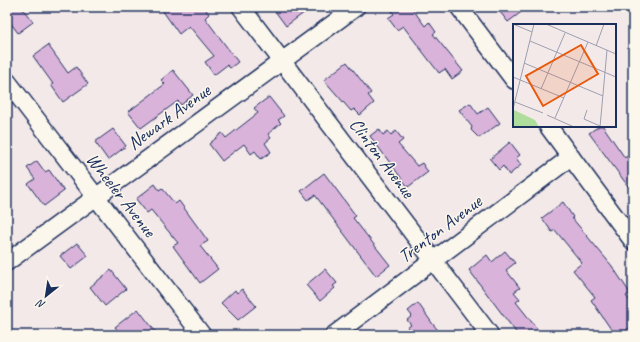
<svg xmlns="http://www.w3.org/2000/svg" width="640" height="342" viewBox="0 0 640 342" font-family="Caveat,sans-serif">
<rect width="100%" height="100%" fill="#f4e9e9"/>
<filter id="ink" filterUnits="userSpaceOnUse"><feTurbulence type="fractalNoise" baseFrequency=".025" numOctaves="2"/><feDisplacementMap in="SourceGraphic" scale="8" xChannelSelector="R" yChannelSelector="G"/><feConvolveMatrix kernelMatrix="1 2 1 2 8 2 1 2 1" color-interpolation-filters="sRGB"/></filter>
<g filter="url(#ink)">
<g fill="#dab3db" stroke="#1b2f5e">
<polygon points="7,7 21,7 33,22 18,33 7,18"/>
<polygon points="160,7 204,7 209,14 205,18 238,62 230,68 227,65 214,75 205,62 214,56 189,26 179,34"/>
<polygon points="272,7 312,7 286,26"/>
<polygon points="397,7 411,7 425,26 429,22 436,32 433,34 463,71 452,79 445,69 439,73 403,26 397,30 388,18 394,14 392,11"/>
<polygon points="496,7 528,7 508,22"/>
<polygon points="48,45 68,73 76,67 88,84 63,102 51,85 53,84 33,56"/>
<polygon points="347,62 371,93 368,95 374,103 360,115 354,109 351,111 324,80"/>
<polygon points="173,70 193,95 181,105 178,101 141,128 128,112 165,84 161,80"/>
<polygon points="269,97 284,116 278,120 281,123 268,134 271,138 265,143 271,152 261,159 255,151 251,154 244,144 222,161 209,144 222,133 226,138 258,113 254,108"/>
<polygon points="470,103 478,114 488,107 500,123 479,138 471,130 472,127 459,110"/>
<polygon points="599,126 603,126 625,158 627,156 633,164 633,193 589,133"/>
<polygon points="113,129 126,146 108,160 95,142"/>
<polygon points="379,129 383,135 388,131 391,135 396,131 403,140 398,144 417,166 422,163 428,172 408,187 370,136"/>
<polygon points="510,142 520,155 516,158 521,165 509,175 503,166 499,170 490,159"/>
<polygon points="37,161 45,172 49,170 64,191 44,206 28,184 35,179 27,168"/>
<polygon points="324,173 356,216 353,218 390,265 376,276 315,195 308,200 301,191"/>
<polygon points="155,184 159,190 162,188 175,204 179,201 208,241 200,246 218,269 200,283 173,246 178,243 151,210 147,213 136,199"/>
<polygon points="563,202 573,217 572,218 612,266 630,293 626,296 633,305 633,325 620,335 615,335 591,300 595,297 573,270 582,263 555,230 552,232 542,218"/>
<polygon points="77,243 88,256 71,269 60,256"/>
<polygon points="505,251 515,263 506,270 520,288 514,292 520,299 516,302 542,335 518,335 469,270 487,255 492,262"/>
<polygon points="325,269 337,283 333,286 335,288 320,301 306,285"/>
<polygon points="111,270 126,289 105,306 90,287"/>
<polygon points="242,289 256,306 238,320 221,303 235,290 237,293"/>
<polygon points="418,303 432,323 442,335 412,335 407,328 411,325 407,320 412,316 408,311"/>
<polygon points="138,309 158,335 121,335 115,327"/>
</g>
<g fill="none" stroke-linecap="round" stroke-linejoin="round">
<defs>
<g id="minor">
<polyline points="241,7 490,335"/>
<polyline points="459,7 514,80"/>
<polyline points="7,81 202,335"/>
<polyline points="548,126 633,241"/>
<polyline points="7,262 356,7"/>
<polyline points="334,335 571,157"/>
</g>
</defs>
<use href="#minor" stroke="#1b2f5e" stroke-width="20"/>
<use href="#minor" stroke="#fbf7ec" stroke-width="17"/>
</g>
</g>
<g text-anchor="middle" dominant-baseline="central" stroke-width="3" stroke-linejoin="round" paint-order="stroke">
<g font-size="19" fill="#1b2f5e" stroke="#fbf7ec">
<text transform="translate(169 117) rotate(-36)">Newark Avenue</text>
<text transform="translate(382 158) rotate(53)">Clinton Avenue</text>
<text transform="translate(121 195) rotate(52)">Wheeler Avenue</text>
<text transform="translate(440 229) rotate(-37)">Trenton Avenue</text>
</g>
</g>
<g transform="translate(513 24)">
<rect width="103" height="103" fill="#f4e9e9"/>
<path d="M 1,86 L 22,96 L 26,103 L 0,103 Z" fill="#afdd9c"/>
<path fill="none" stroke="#9d9fb1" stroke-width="1" d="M 0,0 L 19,8M 33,0 L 103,30M 17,17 L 103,53M 83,22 L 91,0M 11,39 L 90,72M 0,53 L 51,74M 28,65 L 52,9M 2,78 L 30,89M 0,85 L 21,0M 74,86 L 71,95 L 87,102M 34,91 L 61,103M 42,94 L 75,18M 87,103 L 94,26"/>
<path fill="#e8590c" fill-opacity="0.15" stroke="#e8590c" stroke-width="2" d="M 68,21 L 85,50 L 30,82 L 13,52 Z"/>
<rect width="103" height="103" fill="none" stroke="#1b2f5e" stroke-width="2"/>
</g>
<rect width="640" height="342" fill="none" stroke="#fbf7ec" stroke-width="24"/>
<rect x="12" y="12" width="616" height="318" fill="none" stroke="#1b2f5e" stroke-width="1.5" filter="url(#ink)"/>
<g transform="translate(46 296) rotate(210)" stroke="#fbf7ec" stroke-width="3" paint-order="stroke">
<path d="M0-3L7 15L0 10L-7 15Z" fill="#1b2f5e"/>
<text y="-6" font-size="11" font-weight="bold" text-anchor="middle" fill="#1b2f5e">N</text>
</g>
</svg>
